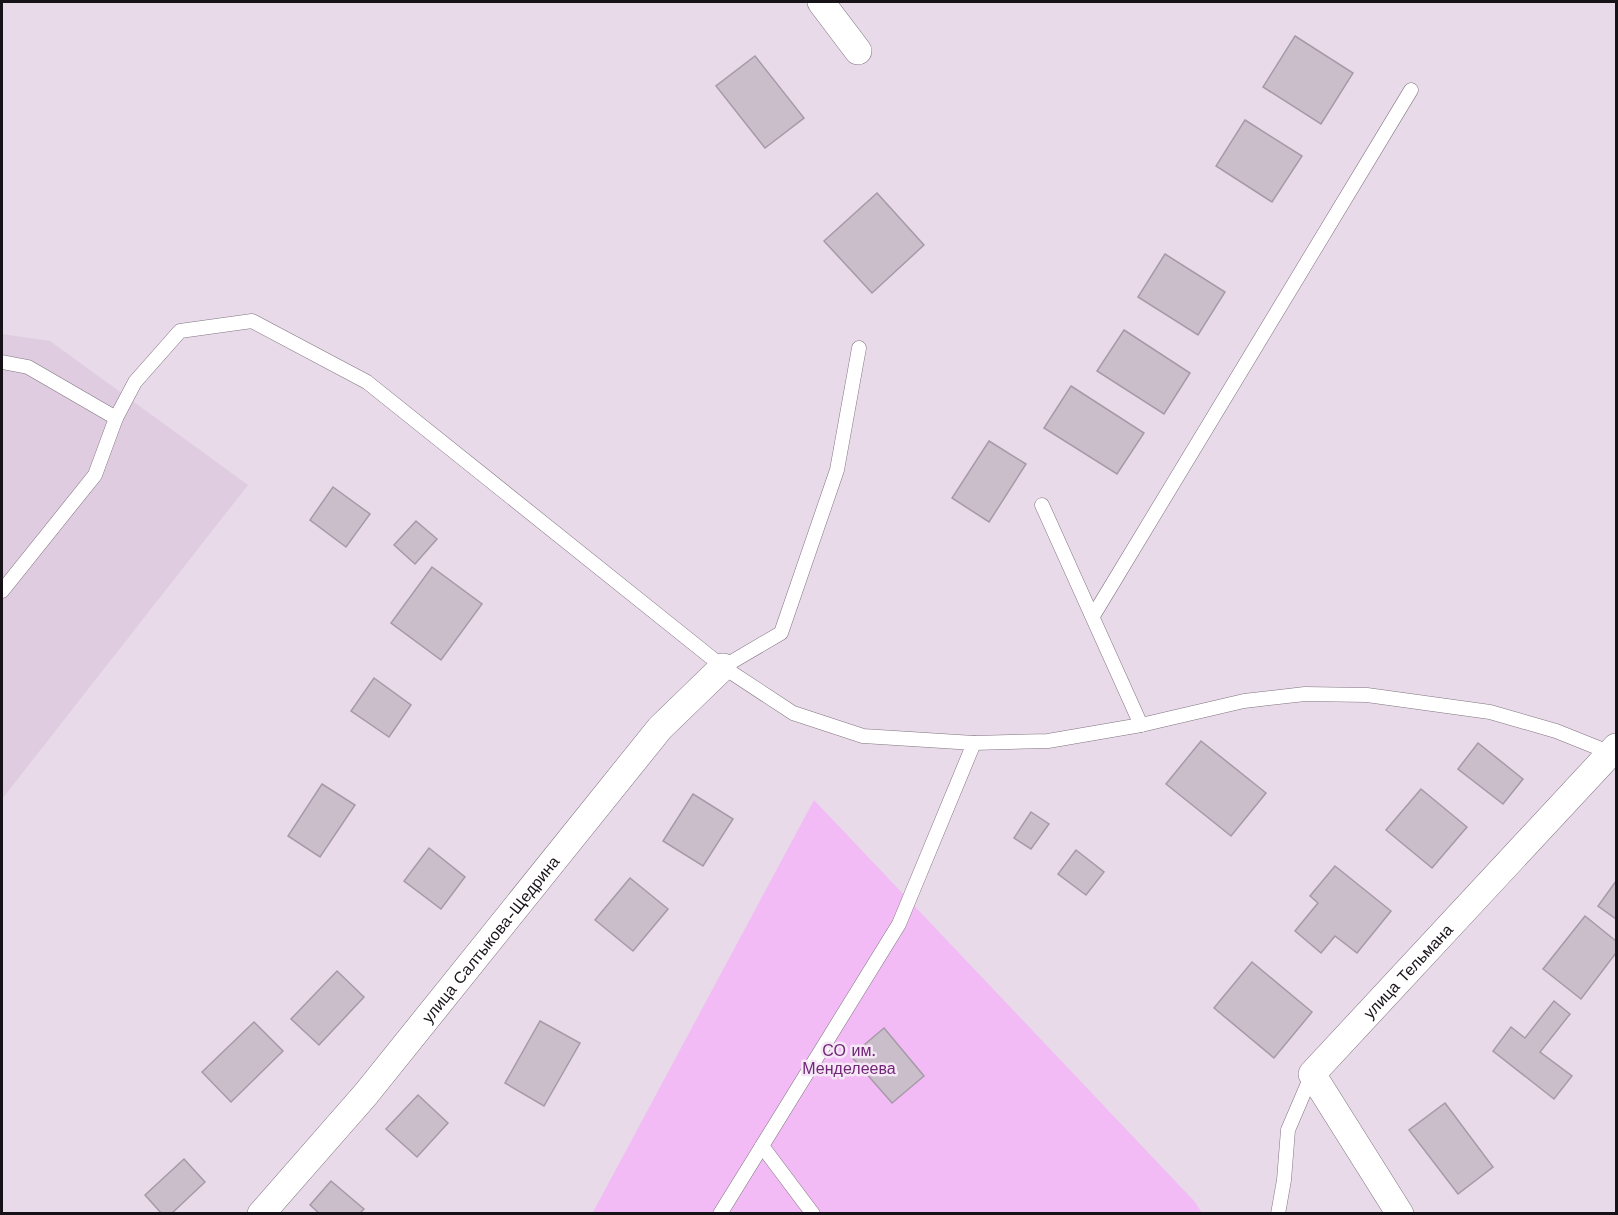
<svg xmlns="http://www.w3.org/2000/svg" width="1618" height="1215" viewBox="0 0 1618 1215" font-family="'Work Sans',sans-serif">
<rect width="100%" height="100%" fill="#e8dae8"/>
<polygon fill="#dfcce0" points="2,334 50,341 248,485 2,799"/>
<polygon fill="#f2bbf5" points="814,800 1195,1202 1202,1213 592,1214"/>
<g fill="#cbbecb" stroke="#a79aa8" stroke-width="1.5">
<polygon points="1295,36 1353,73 1321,124 1263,87"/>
<polygon points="755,56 804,118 765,148 716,86"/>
<polygon points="1245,120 1302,156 1272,202 1216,166"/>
<polygon points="877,193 924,245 872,293 824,241"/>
<polygon points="1165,254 1225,292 1198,335 1138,297"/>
<polygon points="1124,330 1190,373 1164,414 1097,371"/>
<polygon points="1071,386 1144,433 1117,474 1044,428"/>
<polygon points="989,441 1026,464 989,522 952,498"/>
<polygon points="333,487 370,514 346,547 310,520"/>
<polygon points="416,521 437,539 415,564 394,545"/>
<polygon points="432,567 482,604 441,660 391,623"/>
<polygon points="374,678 411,705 389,737 351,711"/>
<polygon points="1201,741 1266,793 1231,836 1166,784"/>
<polygon points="1478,743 1523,779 1503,804 1458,769"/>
<polygon points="322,784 355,805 320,857 288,836"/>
<polygon points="1421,789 1467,827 1432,868 1386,830"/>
<polygon points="693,794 733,819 703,866 663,841"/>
<polygon points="1031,812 1049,824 1031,849 1014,838"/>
<polygon points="429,848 465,877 441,909 404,881"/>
<polygon points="1076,850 1104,872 1086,895 1058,874"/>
<polygon points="1335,866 1391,911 1357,953 1335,936 1321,953 1295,931 1318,903 1310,896"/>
<polygon points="630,878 668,909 633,951 595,920"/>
<polygon points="1616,881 1616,919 1598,906"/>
<polygon points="1585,916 1616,941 1616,953 1581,999 1543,969"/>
<polygon points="1252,962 1312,1012 1274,1058 1214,1008"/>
<polygon points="337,971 364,997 319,1045 291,1019"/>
<polygon points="1554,1001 1570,1014 1540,1052 1572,1076 1554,1099 1493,1051 1511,1027 1525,1038"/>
<polygon points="540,1021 580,1043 544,1106 505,1083"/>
<polygon points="254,1022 283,1051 231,1102 202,1072"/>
<polygon points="884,1028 924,1076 892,1103 851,1056"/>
<polygon points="418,1095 448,1123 417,1157 386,1129"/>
<polygon points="1445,1103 1493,1167 1458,1194 1409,1130"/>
<polygon points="184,1159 205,1182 171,1214 162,1214 145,1195"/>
<polygon points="331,1181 364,1209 359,1214 320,1214 310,1205"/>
</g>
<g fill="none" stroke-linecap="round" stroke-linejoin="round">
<defs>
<g id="service">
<polyline points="2,362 28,367 116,418 135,382 180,331 252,321 367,382 723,667 793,713 863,736 974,743 1048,741 1141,725 1244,701 1305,694 1367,695 1490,712 1556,731 1611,753"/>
<polyline points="1042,505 1141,725"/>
<polyline points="2,591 95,475 116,418"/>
<polyline points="1093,616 1411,90"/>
<polyline points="723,667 781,633 837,470 859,348"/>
<polyline points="762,1146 813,1214"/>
<polyline points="720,1214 899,924 974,743"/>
<polyline points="1278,1214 1284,1180 1288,1130 1312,1074"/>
</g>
<g id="minor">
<polyline points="821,2 858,51"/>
<path id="s1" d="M 261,1214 L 366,1094 L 660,728 L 723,667"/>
<path id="s2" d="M 1400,1214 L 1312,1074 L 1616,747"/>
</g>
</defs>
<use href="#service" stroke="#807480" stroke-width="15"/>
<use href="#minor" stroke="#807480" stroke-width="28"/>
<use href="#service" stroke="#fff" stroke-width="14"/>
<use href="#minor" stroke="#fff" stroke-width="27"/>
</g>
<g text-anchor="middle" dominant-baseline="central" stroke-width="5" stroke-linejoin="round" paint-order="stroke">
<g font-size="16" fill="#171217" stroke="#f5e7f5">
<text stroke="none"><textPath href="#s1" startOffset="358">улица Салтыкова-Щедрина</textPath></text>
<text stroke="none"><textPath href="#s2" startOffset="306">улица Тельмана</textPath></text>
</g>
<g font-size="16" fill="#702776" stroke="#f5e7f5">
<text x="849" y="1050">СО им.<tspan x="849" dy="18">Менделеева</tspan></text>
</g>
</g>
<rect width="1618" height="1215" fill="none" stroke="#171217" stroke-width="6"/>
</svg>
